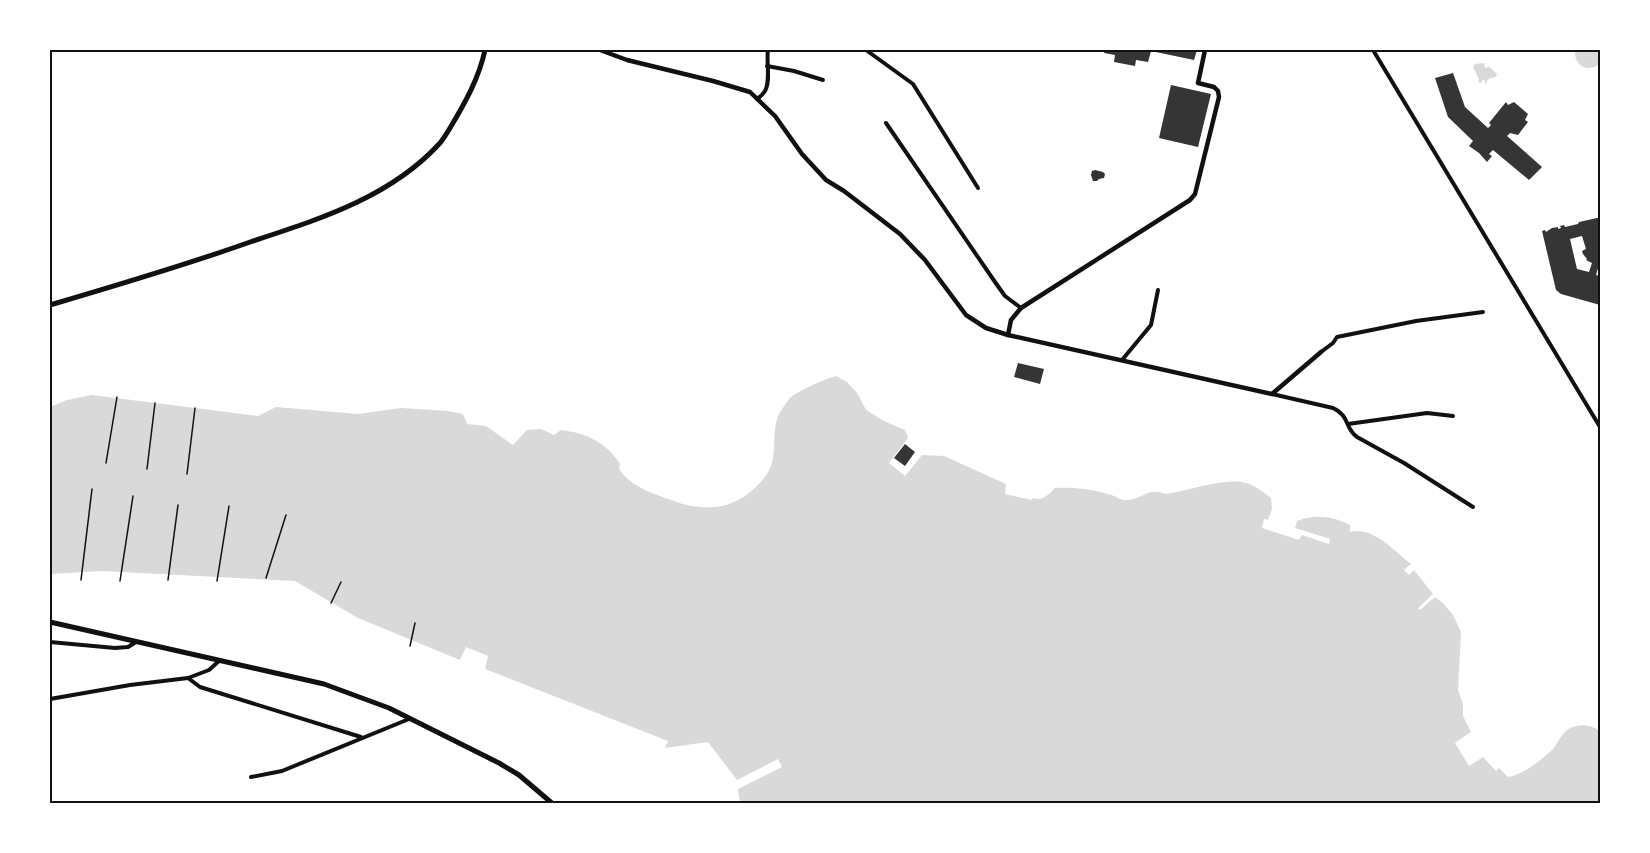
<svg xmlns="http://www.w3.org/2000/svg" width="1650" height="853" viewBox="0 0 1650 853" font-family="Literata,serif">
<rect width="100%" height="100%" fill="#fff"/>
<g fill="#d9d9d9">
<path d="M 1575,50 L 1600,50 L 1600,64 C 1587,73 1574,66 1575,50 Z"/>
<path d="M 1484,63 L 1485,68 L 1487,68 L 1488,66 L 1497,74 L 1496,77 C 1490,78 1488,78 1486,84 L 1485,84 L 1485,81 L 1483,79 L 1481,83 L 1478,82 L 1479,79 L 1473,67 L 1475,64 Z"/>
<path d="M 836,376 L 847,382 L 857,393 L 866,410 L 884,421 L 905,430 L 908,438 L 889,463 L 905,476 L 922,455 L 944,456 L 1006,484 L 1005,494 L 1032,500 L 1033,498 C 1043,501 1047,496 1055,488 C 1074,487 1093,489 1111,495 C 1116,496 1120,500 1125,500 C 1141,501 1147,486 1165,494 C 1188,491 1220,479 1242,482 C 1253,484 1262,491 1271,498 L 1272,509 L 1268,520 L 1264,519 L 1262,528 L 1299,540 L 1302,535 L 1329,544 L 1330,539 L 1295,528 L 1297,521 C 1316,514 1332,516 1350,525 L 1350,532 C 1373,526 1394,551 1411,564 L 1404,570 L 1409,575 L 1414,570 L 1433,594 L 1418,608 L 1420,610 L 1435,597 L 1444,604 L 1453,615 L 1461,632 L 1458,690 L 1463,704 L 1463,716 L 1471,732 L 1455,743 L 1469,766 L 1483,757 L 1496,771 L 1499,768 L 1508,777 C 1524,774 1540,761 1552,750 C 1557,745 1560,736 1566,731 C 1577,723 1590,724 1600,731 L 1600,803 L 740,803 L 738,789 L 782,767 L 778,759 L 737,780 L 708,742 L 665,748 L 668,741 L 485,669 L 488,656 L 466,647 L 460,660 L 358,618 L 295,581 L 102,571 L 50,574 L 50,407 L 67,400 L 92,395 L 258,416 L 276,407 L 358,414 L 401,408 L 448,411 L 463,414 L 467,424 L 486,426 L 513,445 L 527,430 L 541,429 L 554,435 L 561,430 C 586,433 606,442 620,464 L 619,469 C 631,487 654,494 674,501 C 686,506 701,508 714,507 C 736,507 763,486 771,466 C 777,449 771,429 780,412 C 783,408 787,401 791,397 C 800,390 825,379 836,376 Z"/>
</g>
<g fill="#353535" fill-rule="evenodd">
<polygon points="1105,50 1197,50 1194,60 1151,51 1148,62 1136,60 1135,66 1114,62 1115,55 1104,53"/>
<polygon points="1453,73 1465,107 1488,128 1491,125 1489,123 1506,102 1508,105 1514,102 1528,114 1525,120 1528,122 1518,135 1510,133 1507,136 1542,167 1529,180 1493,150 1489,154 1492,156 1487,162 1479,153 1469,146 1473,141 1448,117 1435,78"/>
<polygon points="1171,85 1211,94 1198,147 1159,138"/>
<polygon points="1095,170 1103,172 1105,174 1104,178 1099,179 1097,181 1093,181 1091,175 1092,171"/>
<path d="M 1597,218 L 1600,218 L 1600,265 L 1599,265 L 1596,275 L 1600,276 L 1600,305 L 1561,294 L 1556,290 L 1542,231 L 1545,230 L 1546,232 L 1552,228 L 1558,227 L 1558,229 L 1561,228 L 1560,226 L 1564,225 L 1565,227 L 1578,224 L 1579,222 ZM 1582,236 L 1586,249 L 1582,251 L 1583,254 L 1587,259 L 1586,260 L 1592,263 L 1589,272 L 1577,269 L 1570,239 Z"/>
<polygon points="1018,363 1044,369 1040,384 1014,377"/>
<polygon points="905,444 915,452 905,466 894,458"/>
</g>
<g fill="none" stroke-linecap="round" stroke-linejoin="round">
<g stroke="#111" stroke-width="1.5">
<polyline points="106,463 117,397"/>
<polyline points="147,469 155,403"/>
<polyline points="187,474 195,408"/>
<polyline points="50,517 51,497"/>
<polyline points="266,578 286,515"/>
<polyline points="81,580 92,489"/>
<polyline points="168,580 178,505"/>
<polyline points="120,581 133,496"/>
<polyline points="217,581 229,506"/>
<polyline points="331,603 341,582"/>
<polyline points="410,646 415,623"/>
</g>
<g stroke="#111" stroke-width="4">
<polyline points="866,50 913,84 978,188"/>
<polyline points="1373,50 1600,427"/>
<polyline points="767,66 794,71 823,80"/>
<path d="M 757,99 C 760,97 763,94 765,91 C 771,80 766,62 768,50"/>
<polyline points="886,123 995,282 1005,296 1021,308"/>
<polyline points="1321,352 1333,343 1337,337 1416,321 1483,312"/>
<polyline points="1122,360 1151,325 1158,290"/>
<path d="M 1272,394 L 1333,408 C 1351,417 1344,428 1357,437 L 1404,463 L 1473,507"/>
<polyline points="1348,424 1427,413 1453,416"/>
<polyline points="50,642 115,648 128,647 136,642"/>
<polyline points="188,678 200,687 361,737"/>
<polyline points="50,699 130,685 188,678 209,670 219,661"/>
<polyline points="251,777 282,771 409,719"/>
</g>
<g stroke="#111" stroke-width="4.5">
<polyline points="600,50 627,60 713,81 750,92 775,116 802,154 826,180 844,191 900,234 925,260 966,315 986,328 1008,335 1272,394 1321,352"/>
<polyline points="1008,335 1011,320 1021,308 1190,200 1195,194 1219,97 1218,91 1214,87 1198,83 1205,50"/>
</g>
<g stroke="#111" stroke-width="5">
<path d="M 50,305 C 118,285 186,265 253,241 C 320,219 391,197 440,143 C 444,138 447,133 450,128 C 465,103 479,78 485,50"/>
<polyline points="50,622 324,684 389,708 499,763 519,775 553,804"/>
</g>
</g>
<rect width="1650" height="853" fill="none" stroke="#ffffff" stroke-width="102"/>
<rect x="51" y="51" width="1548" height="751" fill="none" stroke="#111" stroke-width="2"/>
</svg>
